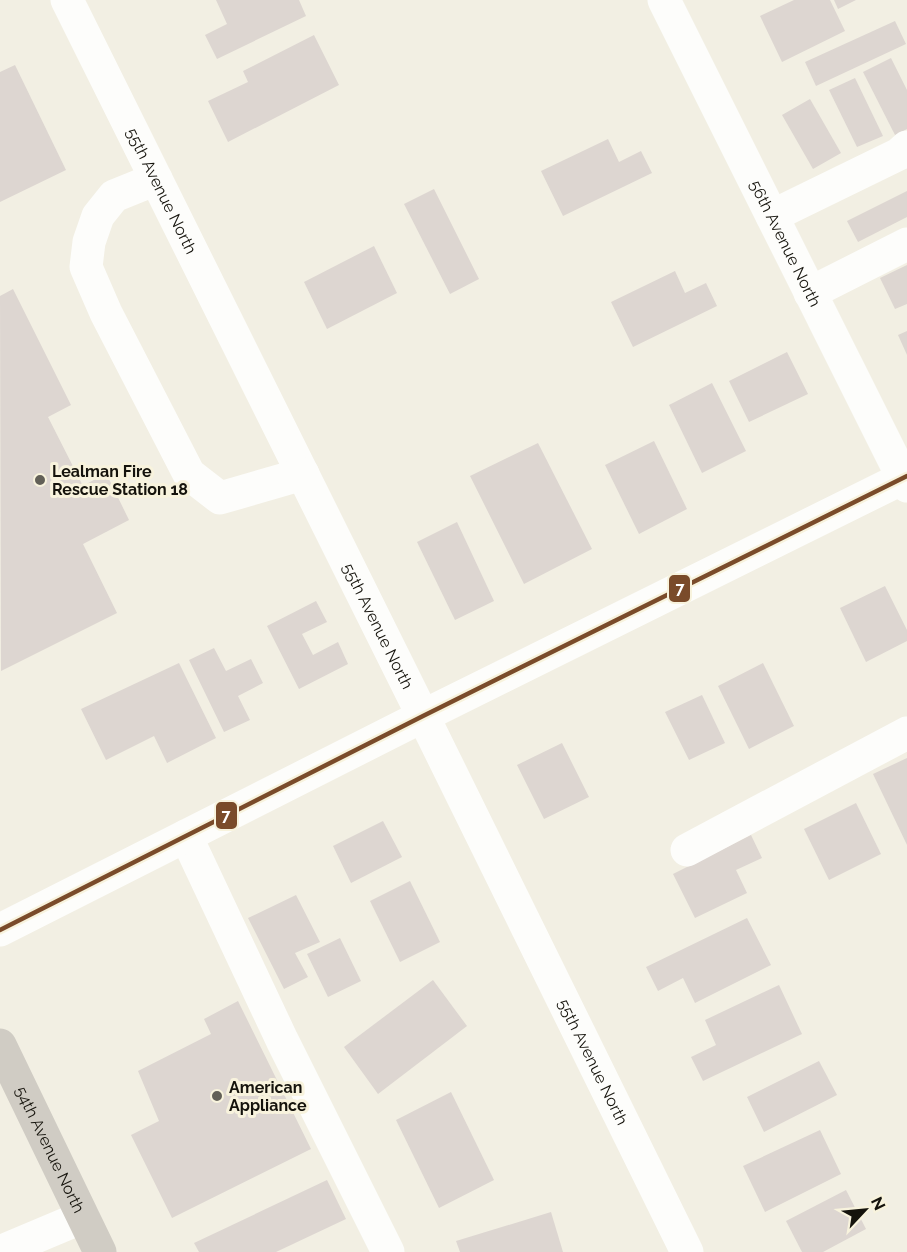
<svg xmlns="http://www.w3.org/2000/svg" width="907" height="1252" viewBox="0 0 907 1252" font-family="Raleway,sans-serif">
<rect width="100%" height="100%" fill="#f2efe3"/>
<g fill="#ddd6d1">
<polygon points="216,0 299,0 306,16 217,59 205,35 227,24"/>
<polygon points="794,0 830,0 845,31 782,62 760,16"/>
<polygon points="834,0 856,0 838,9"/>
<polygon points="895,21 906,44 816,86 805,62"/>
<polygon points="314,35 339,85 228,142 208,101 248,82 243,71"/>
<polygon points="891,58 907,90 907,129 895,135 863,72"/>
<polygon points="15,65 66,170 0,202 0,72"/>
<polygon points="855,78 883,136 857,147 829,90"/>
<polygon points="810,99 841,153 813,169 782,115"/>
<polygon points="608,139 619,162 641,151 652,173 563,216 541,171"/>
<polygon points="434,189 479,279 450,294 404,204"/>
<polygon points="907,191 907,217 858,242 847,221"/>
<polygon points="374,246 397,293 327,329 304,282"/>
<polygon points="907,265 907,304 895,309 880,278"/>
<polygon points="675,271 685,293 706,283 717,306 633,347 611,302"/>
<polygon points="13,289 71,405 48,417 83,486 106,473 129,520 83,544 117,613 1,671 0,296"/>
<polygon points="907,331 907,355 898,335"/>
<polygon points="787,352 808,394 749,422 729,381"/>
<polygon points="712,383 746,451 702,473 669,405"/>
<polygon points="654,441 687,509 639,534 605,465"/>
<polygon points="538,443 592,549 524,584 470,476"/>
<polygon points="457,522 494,601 455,620 417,542"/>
<polygon points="885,586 907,630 907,641 866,662 840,608"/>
<polygon points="316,601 327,622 302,634 313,655 338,642 348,664 299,689 267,626"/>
<polygon points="214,648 226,671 251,659 263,683 238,696 250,720 224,732 189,660"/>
<polygon points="179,663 216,738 167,763 154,736 106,760 81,709"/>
<polygon points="763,663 794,726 749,749 718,686"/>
<polygon points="702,695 725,743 689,760 665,712"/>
<polygon points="562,743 589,797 544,819 517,765"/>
<polygon points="907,758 907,845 873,774"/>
<polygon points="856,803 881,854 829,880 804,829"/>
<polygon points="383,821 402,857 351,883 333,846"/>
<polygon points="751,835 762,858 736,870 747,893 695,918 673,874"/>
<polygon points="410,881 440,942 400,962 370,901"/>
<polygon points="296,895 320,942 295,953 308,977 284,989 248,918"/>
<polygon points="747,918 771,965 695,1003 683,978 658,991 646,967"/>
<polygon points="340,938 361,981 328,997 307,954"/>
<polygon points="433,980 467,1026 378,1094 344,1047"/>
<polygon points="779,985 802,1034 703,1081 691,1057 716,1045 705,1020"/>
<polygon points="238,1001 311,1149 172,1218 131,1135 159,1121 138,1071 211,1034 204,1019"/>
<polygon points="819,1061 837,1095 764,1132 747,1097"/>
<polygon points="451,1092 494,1180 439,1208 396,1120"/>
<polygon points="820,1130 841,1174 765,1212 743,1166"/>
<polygon points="327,1180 346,1219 276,1252 199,1252 194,1243"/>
<polygon points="846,1190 866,1229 823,1252 802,1252 786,1221"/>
<polygon points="551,1212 563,1252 460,1252 456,1241"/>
</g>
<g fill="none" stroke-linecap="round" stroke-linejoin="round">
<g stroke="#fdfdfb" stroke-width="33">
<path id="s1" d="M 67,0 L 423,716 L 687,1252"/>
<path id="s2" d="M 664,0 L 907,486"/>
<polyline points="156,179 114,196 98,216 89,242 86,267 106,313 189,474 220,498 303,474"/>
<polyline points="772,216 899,154 907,147"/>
<polyline points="810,293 907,244"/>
<polyline points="186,836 282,1040 388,1252"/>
<polyline points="687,850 907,733"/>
<polyline points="0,930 423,716 907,476"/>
<polyline points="0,1252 83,1217"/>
</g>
<path stroke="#d0ccc4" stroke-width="33" id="s3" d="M 0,1045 L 100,1252"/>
<defs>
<polyline id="bus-1" points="0,930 423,716 907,476"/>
</defs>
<use href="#bus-1" stroke="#f8f3dd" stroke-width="9"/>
<use href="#bus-1" stroke="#7a4b2a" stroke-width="4.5"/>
</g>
<g fill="#626057" stroke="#f8f3dd" stroke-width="2">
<circle cx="40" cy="480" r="6"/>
<circle cx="217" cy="1096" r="6"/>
</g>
<g text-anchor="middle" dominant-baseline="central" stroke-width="6" stroke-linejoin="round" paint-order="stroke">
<g font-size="16" fill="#15130c" stroke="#f8f3dd">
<text stroke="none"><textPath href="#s1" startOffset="213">55th Avenue North</textPath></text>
<text stroke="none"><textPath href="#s2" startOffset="272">56th Avenue North</textPath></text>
<text stroke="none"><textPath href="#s1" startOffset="699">55th Avenue North</textPath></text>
<text stroke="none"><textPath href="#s1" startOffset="1185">55th Avenue North</textPath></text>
<text stroke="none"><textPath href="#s3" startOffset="116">54th Avenue North</textPath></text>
</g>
<g font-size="16" font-weight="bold" fill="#15130c" stroke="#f8f3dd" text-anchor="start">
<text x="52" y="471">Lealman Fire<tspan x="52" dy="18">Rescue Station 18</tspan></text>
<text x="229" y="1087">American<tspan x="229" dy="18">Appliance</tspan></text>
</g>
</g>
<g stroke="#f8f3dd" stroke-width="2">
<rect x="668" y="574" width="23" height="29" rx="6" fill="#7a4b2a"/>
<rect x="215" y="801" width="23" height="29" rx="6" fill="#7a4b2a"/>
</g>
<g font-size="16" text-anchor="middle" font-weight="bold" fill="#fff">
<text x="680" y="594">7</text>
<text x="226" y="821">7</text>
</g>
<g transform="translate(865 1210) rotate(64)" stroke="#f8f3dd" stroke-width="4.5" paint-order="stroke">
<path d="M0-4.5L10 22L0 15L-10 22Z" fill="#15130c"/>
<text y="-9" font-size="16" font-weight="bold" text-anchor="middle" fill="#15130c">N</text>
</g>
</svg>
